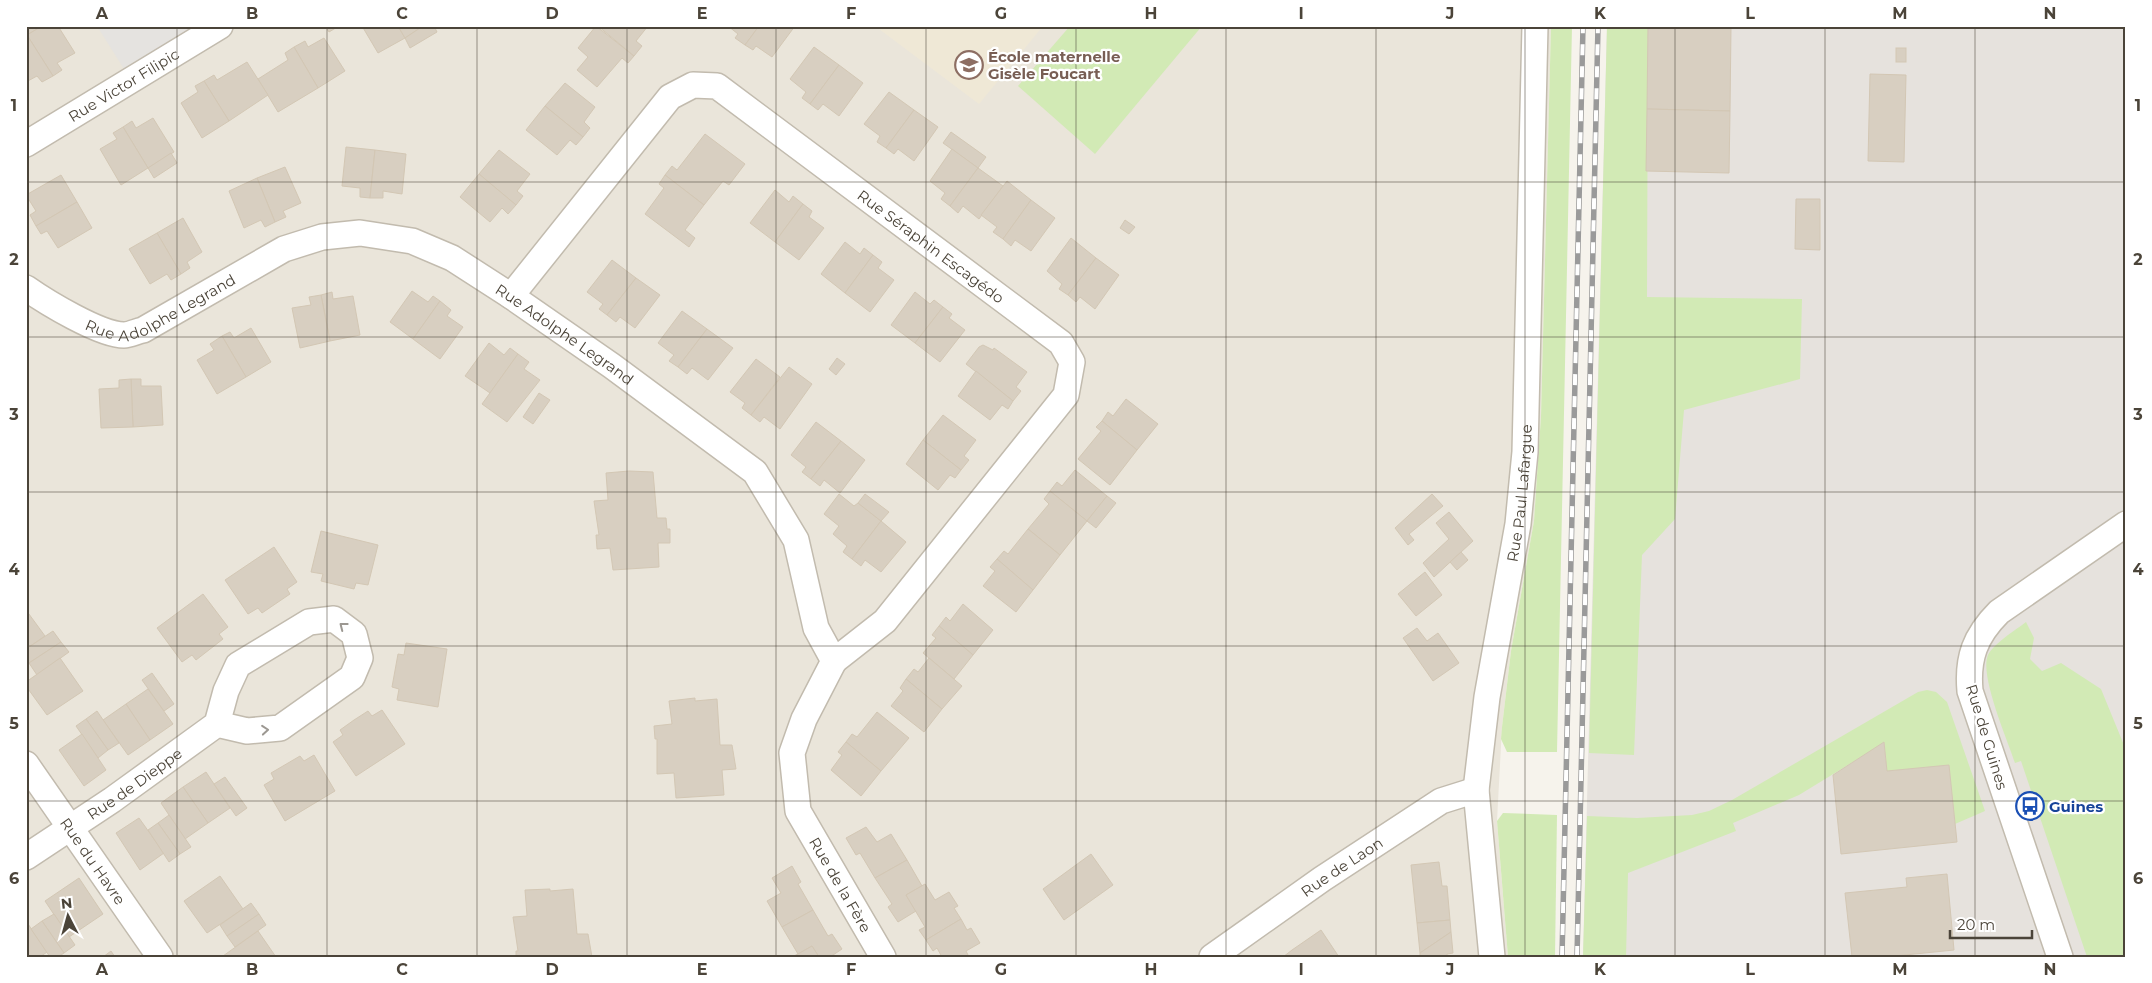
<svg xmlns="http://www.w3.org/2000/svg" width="2152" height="983" viewBox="0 0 2152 983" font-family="Montserrat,sans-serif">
<rect width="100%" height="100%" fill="#f6f3ec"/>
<polygon fill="#eae5da" points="26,26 1551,26 1541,416 1534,521 1511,651 1502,727 1497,821 1508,957 26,957"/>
<polygon fill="#e6e2dd" points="1607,26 2126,26 2126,957 1583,957"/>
<polygon fill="#efe8d6" points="875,26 1043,26 979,104"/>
<g fill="#d2eab5">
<polygon points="1070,26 1202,26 1095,154 1018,86"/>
<polygon points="1551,26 1572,26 1557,752 1507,752 1501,739 1502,727 1511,651 1534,521 1541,416"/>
<polygon points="1607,26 1648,26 1647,297 1802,299 1800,379 1684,410 1675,519 1642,555 1634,755 1589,753"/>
<path d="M 2026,622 L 2034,638 L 2030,659 L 2042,671 L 2061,663 L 2101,689 L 2126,750 L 2126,957 L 2087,957 L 2021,761 L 2015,763 C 2008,741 1979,675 1988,655 C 1994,643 2016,630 2026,622 Z"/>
<polygon points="1927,690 1936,692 1947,702 1985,811 1955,824 1949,765 1887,771 1884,743 1799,795 1733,823 1736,831 1628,873 1626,957 1583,957 1587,816 1637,818 1692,815 1709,811 1732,800 1918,692"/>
<polygon points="1503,813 1557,815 1555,957 1508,957 1497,821"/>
</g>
<polygon fill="#e5e3e0" points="97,26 195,26 124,69"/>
<g fill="#d8cfc1" stroke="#d3c7b4">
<polygon points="26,26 42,26 27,35"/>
<polygon points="42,26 58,26 75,53 57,63 62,70 53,76 27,35"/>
<polygon points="325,26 339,26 329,32"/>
<polygon points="362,26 398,26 405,38 378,53"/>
<polygon points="398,26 423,26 405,38"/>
<polygon points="423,26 434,26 437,32 410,48 405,38"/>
<polygon points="596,26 634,56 628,63 622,58 597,87 577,70 588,57 578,48"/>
<polygon points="598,26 648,26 636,41 642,46 634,56"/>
<polygon points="728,26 759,26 745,45 735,38 738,34"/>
<polygon points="759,26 795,26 772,57 756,46 753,50 745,45"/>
<polygon points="1648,26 1731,26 1730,111 1647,109"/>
<polygon points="27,35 53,76 42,82 37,76 26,82"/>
<polygon points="324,38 345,71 318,88 294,47 305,41 308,47"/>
<polygon points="294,47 318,88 278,112 258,79 288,60 285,53"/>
<polygon points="814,47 839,65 810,104 802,98 806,92 790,79"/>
<rect x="1896" y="48" width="10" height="14"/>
<polygon points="247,62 268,95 229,121 204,81 214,75 217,80"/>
<polygon points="839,65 863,83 839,116 823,104 818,110 810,104"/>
<polygon points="1870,74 1906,75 1904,162 1868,161"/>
<polygon points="204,81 229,121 202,138 181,103 198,92 195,86"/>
<polygon points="565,83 595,107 584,122 590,128 583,137 545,106"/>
<polygon points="889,92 914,110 886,148 877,142 880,136 864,124"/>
<polygon points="545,106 583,137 576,145 570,140 557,155 526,130"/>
<polygon points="1647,109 1730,111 1729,173 1646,171"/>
<polygon points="914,110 938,127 914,161 898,149 894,154 886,148"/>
<polygon points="153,118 174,152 148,168 123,127 132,121 136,128"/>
<polygon points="123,127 148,168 121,185 100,149 117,139 113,133"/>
<polygon points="951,132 986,157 978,168 943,143"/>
<polygon points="705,134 745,164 729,185 723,181 704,205 665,175 672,166 677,170"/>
<polygon points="346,147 375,150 370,198 360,197 360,188 342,186"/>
<polygon points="952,149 978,168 950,206 941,199 945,193 930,181"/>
<polygon points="375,150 406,154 402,194 383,191 383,198 370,198"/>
<polygon points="499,150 530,174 517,191 523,196 516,205 479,174"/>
<polygon points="171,153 177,163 154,178 148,168"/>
<polygon points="285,167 301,203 283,211 286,217 275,222 257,178"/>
<polygon points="978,168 1003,186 979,219 963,206 958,213 950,206"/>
<polygon points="479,174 516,205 508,214 502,208 490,222 460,197"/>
<polygon points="61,175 77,202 36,226 30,215 36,211 26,195"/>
<polygon points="665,175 704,205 685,230 695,238 689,247 645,214 664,188 659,184"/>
<polygon points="257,178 275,222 265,227 261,220 244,228 229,191"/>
<polygon points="1007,181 1031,200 1003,239 993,232 997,227 981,215"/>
<polygon points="775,190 789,202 793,196 803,204 775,242 750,223"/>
<polygon points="1796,199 1820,199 1820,250 1795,249"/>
<polygon points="1031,200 1055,218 1031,251 1015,240 1011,246 1003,239"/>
<polygon points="77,202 92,228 58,248 47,231 41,234 36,226"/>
<polygon points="803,204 812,211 809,217 824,228 799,260 775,242"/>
<polygon points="183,218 202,252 187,262 190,268 181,274 157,233"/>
<polygon points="1125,220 1135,227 1129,234 1120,228"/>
<polygon points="157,233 181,274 171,280 167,274 150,284 129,249"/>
<polygon points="1071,238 1096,258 1068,295 1059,289 1062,284 1047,271"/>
<polygon points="845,242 860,254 864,248 873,255 845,293 821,274"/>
<polygon points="873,255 882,262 878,268 894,280 870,312 845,293"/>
<polygon points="1096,258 1119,275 1095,309 1080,297 1076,302 1068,295"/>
<polygon points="612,260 636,278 607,315 599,309 603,304 587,292"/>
<polygon points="636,278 660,295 635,328 620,317 616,322 607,315"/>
<polygon points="412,291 428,302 433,296 440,301 413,339 390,322"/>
<polygon points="332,292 333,299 353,296 360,335 330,341 321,295"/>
<polygon points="915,292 930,304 934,300 943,307 915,343 891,325"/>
<polygon points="321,295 330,341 300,348 292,308 311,305 309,297"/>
<polygon points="440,301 451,310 447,316 463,327 440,359 413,339"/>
<polygon points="943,307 952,314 949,318 965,330 940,362 915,343"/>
<polygon points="682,311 707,329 678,367 669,361 674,355 658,343"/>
<polygon points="251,328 271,362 246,377 222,336 230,332 234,338"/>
<polygon points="707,329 733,348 708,380 692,368 687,374 678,367"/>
<polygon points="222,336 246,377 217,394 197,360 214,350 210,344"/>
<polygon points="489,343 504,355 510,348 518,354 490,393 465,376"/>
<polygon points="983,345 993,350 994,348 1027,372 1016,387 1021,391 1013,401 966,364 979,347"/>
<polygon points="518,354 529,362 524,369 540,380 507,422 482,404"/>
<polygon points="837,358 845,364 836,375 829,369"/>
<polygon points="756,359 780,377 751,415 742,408 745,403 730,392"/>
<polygon points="789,367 812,384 780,429 764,417 760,422 751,415"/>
<polygon points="976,371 1013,401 1008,409 1002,405 990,420 958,396"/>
<polygon points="131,379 141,379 141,386 161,386 163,425 133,427"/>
<polygon points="131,379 133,427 101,428 99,389 119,388 119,380"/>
<polygon points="539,393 550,400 533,424 523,417"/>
<polygon points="1126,399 1158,424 1137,450 1102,421 1108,412 1113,416"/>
<polygon points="943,415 976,440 964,456 969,460 961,470 923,440"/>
<polygon points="1102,421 1137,450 1110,485 1078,459 1101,431 1096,427"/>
<polygon points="816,422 841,441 811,479 802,472 806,467 791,455"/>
<polygon points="923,440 961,470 955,478 950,475 938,490 906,464"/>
<polygon points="841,441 865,460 840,493 824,480 820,486 811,479"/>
<polygon points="1075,470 1107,496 1087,521 1050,491 1057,482 1062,486"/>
<polygon points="629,471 653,472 657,518 666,518 667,529 670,529 670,543 658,543 659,567 613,570 610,548 597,549 596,535 599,535 594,501 608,500 606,473"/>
<polygon points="1050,491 1087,521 1060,555 1028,529 1049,504 1044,499"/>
<polygon points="839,494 854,506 858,503 881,521 852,559 843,552 847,546 833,534 839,526 824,514"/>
<polygon points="865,494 889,512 881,521 858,503"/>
<polygon points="1432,494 1443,506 1409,534 1414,540 1408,545 1395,528"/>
<polygon points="1107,496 1116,503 1096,528 1087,521"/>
<polygon points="1449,512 1473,541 1434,577 1423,563 1449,539 1436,523"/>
<polygon points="881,521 906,542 881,572 865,560 861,566 852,559"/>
<polygon points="1028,529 1060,555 1033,590 997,559 1004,551 1008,554"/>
<polygon points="321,531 378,545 368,585 356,583 354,589 321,581 323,574 311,572"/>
<polygon points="274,547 297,582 287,589 290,594 262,613 258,608 248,614 225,580"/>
<polygon points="1461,552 1468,560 1457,570 1450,562"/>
<polygon points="997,559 1033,590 1016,612 983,586 995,571 990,567"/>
<polygon points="1425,572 1442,595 1416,616 1398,594"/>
<polygon points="203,594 228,627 219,634 223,639 196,660 192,655 182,662 157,628"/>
<polygon points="963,604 993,630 973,655 939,626 946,617 950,621"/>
<polygon points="26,610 45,636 26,649"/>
<polygon points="939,626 973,655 954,679 923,653 936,638 932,635"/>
<polygon points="1417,628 1427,641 1438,633 1459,663 1433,681 1403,638"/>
<polygon points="53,631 61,642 29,663 26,659 26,649"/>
<polygon points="61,642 69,652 37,675 29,663"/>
<polygon points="406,643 447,649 438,707 397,700 399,689 392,687 398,654 404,655"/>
<polygon points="60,658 83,691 47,715 26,686 26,682"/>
<polygon points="929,658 962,686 942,709 906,679 914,669 918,672"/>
<polygon points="152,673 174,704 164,711 142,680"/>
<polygon points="906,679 942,709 924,732 891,706 903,691 900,688"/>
<polygon points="148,689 173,724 150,740 126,704"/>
<polygon points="695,698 695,701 717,699 720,745 732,745 736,769 722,770 724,795 676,798 674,773 657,774 657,739 655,739 654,726 672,724 669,701"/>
<polygon points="126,704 150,740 128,755 103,720"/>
<polygon points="382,710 405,744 356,776 333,742 343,735 340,730 354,720 368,711 372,716"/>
<polygon points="97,711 119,743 108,750 86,719"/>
<polygon points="877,712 909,738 881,771 846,742 852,734 857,737"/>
<polygon points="86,719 108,750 98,758 76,726"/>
<polygon points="82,734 106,770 84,786 59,750"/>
<polygon points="846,742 881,771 861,796 831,770 842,755 838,752"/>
<polygon points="1884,742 1887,771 1949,765 1957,842 1841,854 1833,775"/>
<polygon points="314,755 335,791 285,821 264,785 274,779 271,773 300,756 304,761"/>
<polygon points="206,772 230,808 208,823 183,787"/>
<polygon points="225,777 247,808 236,816 214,784"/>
<polygon points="183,787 208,823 185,839 161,803"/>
<polygon points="169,815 191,847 180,854 158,823"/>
<polygon points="139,818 164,853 140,870 116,833"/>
<polygon points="158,823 180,854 169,862 148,830"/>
<polygon points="866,827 877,842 891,834 907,860 875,878 860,853 856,855 846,838"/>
<polygon points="1091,854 1113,885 1064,920 1043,889"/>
<polygon points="907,860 922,886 906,895 916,911 898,922 888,907 892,904 875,878"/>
<polygon points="1439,862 1442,886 1447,886 1450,920 1417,923 1411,865"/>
<polygon points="792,866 801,882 798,884 813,910 782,927 767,901 781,893 772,878"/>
<polygon points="1947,874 1954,950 1885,957 1852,957 1845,893 1907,887 1906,878"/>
<polygon points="220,876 243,909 207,933 184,901"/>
<polygon points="79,878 103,914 69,937 45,901"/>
<polygon points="925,884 935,900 949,892 958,906 954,908 961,919 926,940 919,930 925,927 906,895"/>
<polygon points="550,889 550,891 573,889 577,934 588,934 592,957 516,957 516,951 518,951 513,917 527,916 525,890"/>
<polygon points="251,903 259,914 227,936 220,925"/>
<polygon points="813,910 828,936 832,934 842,949 830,957 819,957 812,946 798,954 782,927"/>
<polygon points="54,914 75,945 64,953 42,921"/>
<polygon points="259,914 266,925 235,947 227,936"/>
<polygon points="961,919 967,930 971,928 980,943 966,951 969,957 942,957 937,948 933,951 926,940"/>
<polygon points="1450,920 1451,932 1420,953 1417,923"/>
<polygon points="26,921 47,952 40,957 26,957"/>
<polygon points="42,921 64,953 58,957 50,957 31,929"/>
<polygon points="1321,930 1339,957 1283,957 1292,950"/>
<polygon points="258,931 276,957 223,957 223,956"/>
<polygon points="1451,932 1453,953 1447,954 1447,957 1420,957 1420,953"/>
<polygon points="812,946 819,957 794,956 798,954"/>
<polygon points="111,951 115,957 103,957"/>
</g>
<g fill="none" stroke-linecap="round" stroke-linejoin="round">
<defs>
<g id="street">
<path id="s1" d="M 26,144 L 220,26"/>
<path id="s2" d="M 26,288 C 46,302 100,335 124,335 C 130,335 137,331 143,330 L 284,249 L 322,237 L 360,233 L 412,241 L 452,258 L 511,296 L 612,366 L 755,472 L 796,540 L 816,628 L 834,661 L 804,719 L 792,753 L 798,811 L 883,957"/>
<path id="s3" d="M 511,296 L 670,97 L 693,85 L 717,86 L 1061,343 L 1072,362 L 1066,395 L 885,621 L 834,661"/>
<path id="s4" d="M 26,764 L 160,957"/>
<path id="s5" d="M 26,857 L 112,800 L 217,724 L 226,691 L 238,665 L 309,622 L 334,619 L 354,634 L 360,658 L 352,677 L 280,728 L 247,731 L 217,724"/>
<path id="s6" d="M 1212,957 L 1322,879 L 1441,801 L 1476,790"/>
<path id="s7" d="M 1492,957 L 1476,790 L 1487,697 L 1518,524 L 1525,452 L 1535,26"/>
<path d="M 2060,957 L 1970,691 C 1967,658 1975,636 1999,612 L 2126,524"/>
</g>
</defs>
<use href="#street" stroke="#c2bbae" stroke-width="28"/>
<use href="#street" stroke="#fff" stroke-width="25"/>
<defs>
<g id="rail">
<polyline points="1562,957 1583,26"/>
<polyline points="1577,957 1598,26"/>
</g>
</defs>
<use href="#rail" stroke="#9a9a9a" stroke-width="5.5"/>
<use href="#rail" stroke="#fff" stroke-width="4" stroke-dasharray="11" stroke-linecap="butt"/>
</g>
<defs><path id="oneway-chevron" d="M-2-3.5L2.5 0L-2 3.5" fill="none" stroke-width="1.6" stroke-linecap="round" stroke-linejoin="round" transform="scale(1.25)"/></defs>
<g stroke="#9c9892">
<use href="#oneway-chevron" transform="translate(343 626) rotate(-142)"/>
<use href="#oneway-chevron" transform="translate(265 730) rotate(-5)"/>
</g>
<path fill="none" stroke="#4b4439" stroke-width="1" stroke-opacity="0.55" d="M 177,26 L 177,957M 327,26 L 327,957M 477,26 L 477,957M 627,26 L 627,957M 776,26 L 776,957M 926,26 L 926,957M 1076,26 L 1076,957M 1226,26 L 1226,957M 1376,26 L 1376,957M 1525,26 L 1525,957M 1675,26 L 1675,957M 1825,26 L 1825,957M 1975,26 L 1975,957M 26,182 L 2126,182M 26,337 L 2126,337M 26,492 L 2126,492M 26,646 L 2126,646M 26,801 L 2126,801"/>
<defs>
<symbol id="school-ring" viewBox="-11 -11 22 22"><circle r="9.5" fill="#fff" stroke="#8d6e63" stroke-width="1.5"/><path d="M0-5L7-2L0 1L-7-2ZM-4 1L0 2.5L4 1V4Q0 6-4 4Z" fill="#8d6e63"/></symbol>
<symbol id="bus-ring" viewBox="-11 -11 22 22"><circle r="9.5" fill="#fff" stroke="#1a4fb4" stroke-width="1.5"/><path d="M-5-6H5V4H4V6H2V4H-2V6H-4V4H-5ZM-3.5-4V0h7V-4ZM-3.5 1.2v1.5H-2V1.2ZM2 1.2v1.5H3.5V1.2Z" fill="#1a4fb4"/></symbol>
</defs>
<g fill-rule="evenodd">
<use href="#school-ring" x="953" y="49" width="32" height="32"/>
<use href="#bus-ring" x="2014" y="790" width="32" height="32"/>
</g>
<g text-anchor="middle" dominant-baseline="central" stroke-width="4.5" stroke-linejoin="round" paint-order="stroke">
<g font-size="15" font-weight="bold" fill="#785e54" stroke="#fff" text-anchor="start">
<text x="988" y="56">École maternelle<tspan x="988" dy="17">Gisèle Foucart</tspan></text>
</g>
<g font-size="15" fill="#4b4439" stroke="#fff">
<text stroke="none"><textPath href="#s1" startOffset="114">Rue Victor Filipic</textPath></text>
<text stroke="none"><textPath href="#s3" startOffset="572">Rue Séraphin Escagédo</textPath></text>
<text stroke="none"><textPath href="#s2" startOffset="152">Rue Adolphe Legrand</textPath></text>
<text stroke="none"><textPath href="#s2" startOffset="602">Rue Adolphe Legrand</textPath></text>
<text stroke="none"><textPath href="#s7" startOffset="468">Rue Paul Lafargue</textPath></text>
<text transform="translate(1987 737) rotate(73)">Rue de Guines</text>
<text stroke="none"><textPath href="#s5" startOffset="131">Rue de Dieppe</textPath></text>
<text stroke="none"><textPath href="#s4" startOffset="118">Rue du Havre</textPath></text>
<text stroke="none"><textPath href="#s6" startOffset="158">Rue de Laon</textPath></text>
<text stroke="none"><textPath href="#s2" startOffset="1289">Rue de la Fère</textPath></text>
</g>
<g font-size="15" font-weight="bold" fill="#164399" stroke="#fff" text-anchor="start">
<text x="2049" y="806">Guines</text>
</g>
</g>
<rect width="2152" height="983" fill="none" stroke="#ffffff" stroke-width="55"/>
<g transform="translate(68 916) rotate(354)" stroke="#ffffff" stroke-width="4" paint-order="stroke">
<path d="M0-4L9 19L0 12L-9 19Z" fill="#4b4439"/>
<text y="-8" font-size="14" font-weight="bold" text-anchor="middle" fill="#4b4439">N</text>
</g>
<path d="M1950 930v8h82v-8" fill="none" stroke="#4b4439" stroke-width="2.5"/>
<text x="1957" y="930" font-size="15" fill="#4b4439" stroke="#ffffff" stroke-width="4" paint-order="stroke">20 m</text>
<rect x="28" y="28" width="2096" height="928" fill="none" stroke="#4b4439" stroke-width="2"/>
<g font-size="16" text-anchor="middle" font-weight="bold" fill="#4b4439">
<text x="102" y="19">A</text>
<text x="252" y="19">B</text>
<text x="402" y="19">C</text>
<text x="552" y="19">D</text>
<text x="702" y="19">E</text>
<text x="851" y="19">F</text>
<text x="1001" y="19">G</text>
<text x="1151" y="19">H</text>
<text x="1301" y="19">I</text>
<text x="1450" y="19">J</text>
<text x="1600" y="19">K</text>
<text x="1750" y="19">L</text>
<text x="1900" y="19">M</text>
<text x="2050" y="19">N</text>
<text x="14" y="111">1</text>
<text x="2138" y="111">1</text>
<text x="14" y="265">2</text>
<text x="2138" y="265">2</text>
<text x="14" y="420">3</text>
<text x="2138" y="420">3</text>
<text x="14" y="575">4</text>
<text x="2138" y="575">4</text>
<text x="14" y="729">5</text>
<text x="2138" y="729">5</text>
<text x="14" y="884">6</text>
<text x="2138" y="884">6</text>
<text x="102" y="975">A</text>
<text x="252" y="975">B</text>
<text x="402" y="975">C</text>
<text x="552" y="975">D</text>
<text x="702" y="975">E</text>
<text x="851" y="975">F</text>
<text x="1001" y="975">G</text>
<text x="1151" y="975">H</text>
<text x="1301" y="975">I</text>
<text x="1450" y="975">J</text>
<text x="1600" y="975">K</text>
<text x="1750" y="975">L</text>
<text x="1900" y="975">M</text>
<text x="2050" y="975">N</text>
</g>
</svg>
